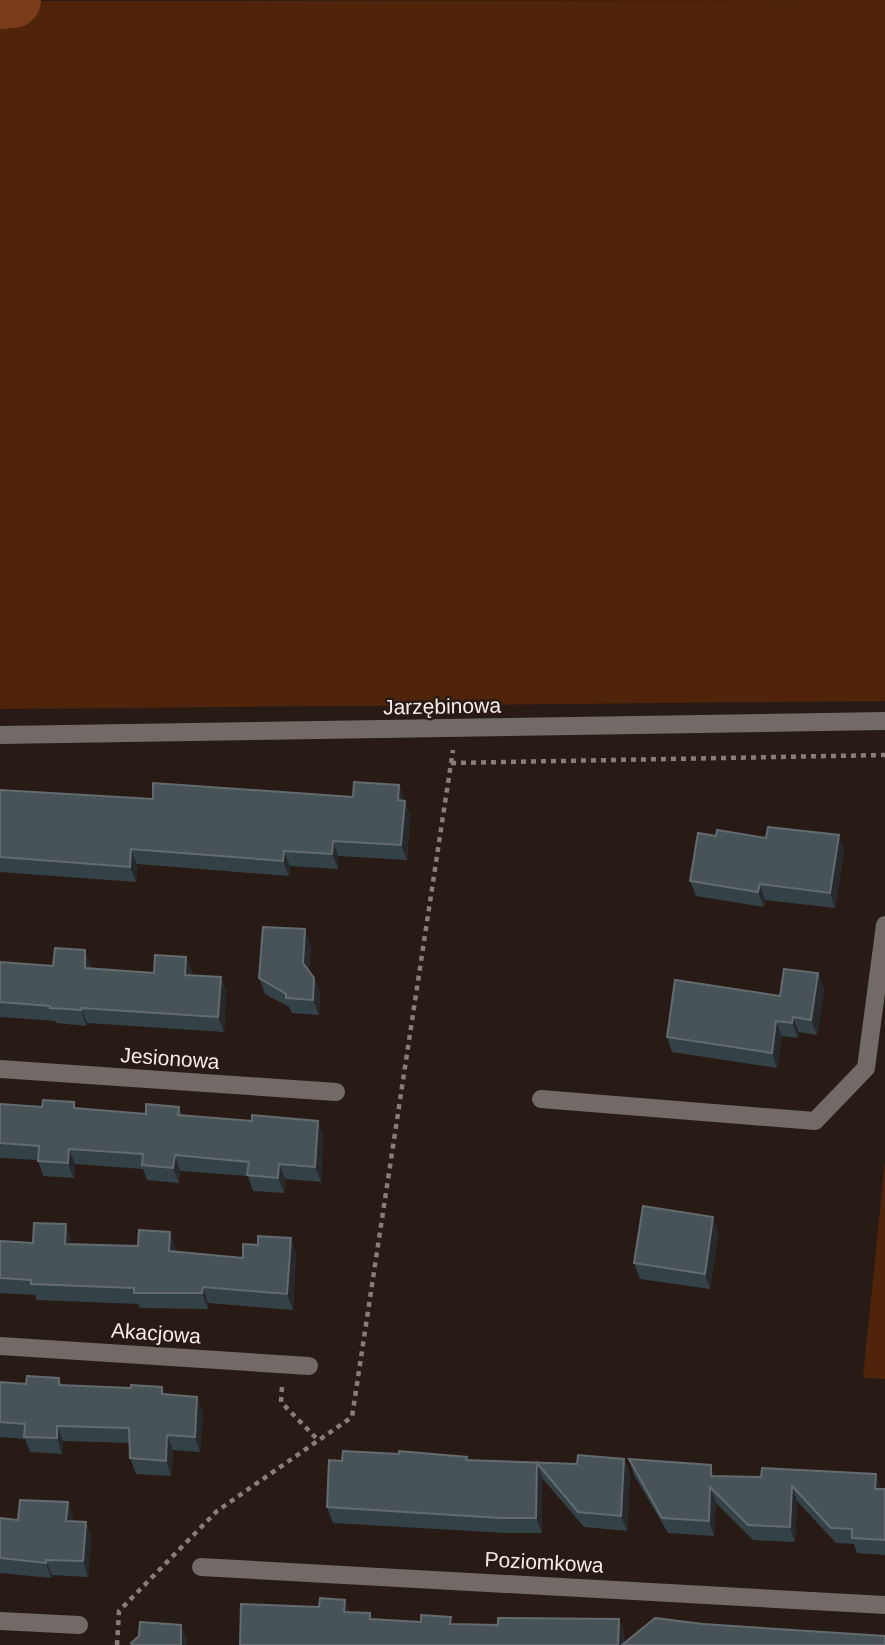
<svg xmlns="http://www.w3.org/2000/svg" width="885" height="1645" viewBox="0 0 885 1645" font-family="Arial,sans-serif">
<rect width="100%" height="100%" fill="#281b15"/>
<g fill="#50240b">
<polygon points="885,0 885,701 0,709 0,1"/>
<polygon points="885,1161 885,1379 863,1378"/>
</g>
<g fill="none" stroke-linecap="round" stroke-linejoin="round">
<polyline stroke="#793b18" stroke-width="56" points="0,1 13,0"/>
<g stroke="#897d78" stroke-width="4.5" stroke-dasharray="5 5" stroke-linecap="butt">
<polyline points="451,763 885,755"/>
<polyline points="282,1387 281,1402 319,1441"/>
<polyline points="117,1645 119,1611 217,1511 352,1417 453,750"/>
</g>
<g stroke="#716a66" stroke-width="18">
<polyline points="0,735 885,721"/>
<polyline points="0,1069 336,1092"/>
<polyline points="541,1099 815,1121 866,1068 885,925"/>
<polyline points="0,1346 309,1366"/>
<polyline points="201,1567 885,1605"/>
<polyline points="0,1621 79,1625"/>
</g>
</g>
<g fill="#344147">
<polygon points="399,785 410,816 407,860 338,856 338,869 290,866 289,876 137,864 136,882 0,872 0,790 153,799 353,797"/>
<polygon points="716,836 844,851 835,908 765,900 764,907 696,896 690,881"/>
<polygon points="311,945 309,970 314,978 320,993 319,1015 292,1013 289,1007 265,994 259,978"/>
<polygon points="186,957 192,972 191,975 221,977 226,992 224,1032 87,1023 86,1026 56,1023 55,1021 0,1017 0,962 53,966 91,965 91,968 154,973"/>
<polygon points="818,973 824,989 817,1035 799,1032 798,1038 782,1036 777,1068 672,1052 667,1037 780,996"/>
<polygon points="74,1102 76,1108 146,1114 179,1107 182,1116 252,1121 318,1121 323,1136 321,1182 285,1179 284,1193 253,1191 248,1176 180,1171 179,1183 147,1180 143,1169 75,1164 74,1178 43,1176 38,1160 0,1158 0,1104 42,1107"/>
<polygon points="713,1217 718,1233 710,1289 640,1279 634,1263"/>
<polygon points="71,1239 71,1244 176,1248 175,1252 243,1258 296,1253 293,1310 208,1303 208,1309 140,1308 138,1304 37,1300 35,1295 0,1293 0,1241 33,1243"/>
<polygon points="59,1378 62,1386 131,1388 162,1387 164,1394 203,1412 200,1452 173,1450 171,1476 136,1474 130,1458 129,1443 63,1441 62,1454 30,1452 25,1439 0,1437 0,1382 26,1384"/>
<polygon points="467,1457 468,1460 577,1464 624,1459 630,1474 627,1531 584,1527 542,1478 542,1533 506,1533 333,1523 327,1507 342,1461"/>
<polygon points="629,1459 715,1476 885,1489 885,1555 857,1553 854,1544 836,1543 797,1501 795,1542 753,1540 716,1503 714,1536 668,1533 634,1475"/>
<polygon points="73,1517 73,1521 86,1522 91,1537 88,1577 52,1575 51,1578 0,1573 0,1518 18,1520"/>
</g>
<g fill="#262a2c">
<polygon points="399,785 405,800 403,815 398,800"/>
<polygon points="405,801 410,816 407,860 401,845"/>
<polygon points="839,835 844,851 835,908 830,893"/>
<polygon points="333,841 338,856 338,869 332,854"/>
<polygon points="131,849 137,864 136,882 130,867"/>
<polygon points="284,851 290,866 289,876 283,861"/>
<polygon points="760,884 765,900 764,907 758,892"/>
<polygon points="305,929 311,945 308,978 303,963"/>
<polygon points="85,950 91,965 90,983 85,968"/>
<polygon points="186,957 192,972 190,990 185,975"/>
<polygon points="818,973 824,989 817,1035 811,1020"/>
<polygon points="221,977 226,992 224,1032 218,1017"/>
<polygon points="314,978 320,993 319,1015 313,1000"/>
<polygon points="81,1008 87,1023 86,1026 81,1010"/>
<polygon points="793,1017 799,1032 798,1038 792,1023"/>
<polygon points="776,1021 782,1036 777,1068 772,1053"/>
<polygon points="318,1121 323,1136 321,1182 315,1167"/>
<polygon points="69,1149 75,1164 74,1178 68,1163"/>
<polygon points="175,1155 180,1171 179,1183 173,1168"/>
<polygon points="279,1164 285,1179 284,1193 278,1178"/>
<polygon points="713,1217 718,1233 710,1289 705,1274"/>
<polygon points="66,1224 71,1239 71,1259 65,1244"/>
<polygon points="170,1232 176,1248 175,1267 169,1251"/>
<polygon points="291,1238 296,1253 293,1310 287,1294"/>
<polygon points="203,1287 208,1303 208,1309 202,1293"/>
<polygon points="197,1397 203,1412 200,1452 195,1437"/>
<polygon points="57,1426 63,1441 62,1454 57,1438"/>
<polygon points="167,1435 173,1450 171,1476 166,1461"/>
<polygon points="624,1459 630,1474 627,1531 621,1516"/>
<polygon points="537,1463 542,1478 542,1533 536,1518"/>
<polygon points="711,1465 717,1481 711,1476"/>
<polygon points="876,1474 881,1490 875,1489"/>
<polygon points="792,1486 797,1501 795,1542 790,1527"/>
<polygon points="710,1487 716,1503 714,1536 709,1521"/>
<polygon points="68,1502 73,1517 72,1536 66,1521"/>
<polygon points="86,1522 91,1537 88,1577 83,1561"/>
<polygon points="46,1560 52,1575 51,1578 46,1563"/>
<polygon points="345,1600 350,1615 344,1612"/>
<polygon points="619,1619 625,1634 624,1645 618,1645"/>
<polygon points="181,1625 187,1640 187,1645 181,1645"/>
</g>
<g fill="#485358" stroke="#636b6f" stroke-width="2">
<polygon points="354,782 399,785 398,800 405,801 401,845 333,841 332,854 284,851 283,861 131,849 130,867 0,857 0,790 153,799 153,783 353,797"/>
<polygon points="768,827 839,835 830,893 760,884 758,892 690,881 698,833 716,836 717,830 766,838"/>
<polygon points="263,927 305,929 303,963 314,978 313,1000 286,998 286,994 259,978"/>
<polygon points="55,948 85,950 85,968 154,973 155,955 186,957 185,975 221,977 218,1017 81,1008 81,1010 50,1008 50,1006 0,1002 0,962 53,966"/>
<polygon points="784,969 818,973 811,1020 793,1017 792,1023 776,1021 772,1053 667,1037 675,980 780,996"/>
<polygon points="43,1100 74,1102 74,1108 146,1114 146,1104 179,1107 178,1115 252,1121 252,1115 318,1121 315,1167 279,1164 278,1178 247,1175 249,1162 175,1155 173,1168 142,1165 143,1154 69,1149 68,1163 38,1161 39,1146 0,1143 0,1104 42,1107"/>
<polygon points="643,1206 713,1217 705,1274 634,1263"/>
<polygon points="34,1223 66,1224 65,1244 138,1246 139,1230 170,1232 169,1251 243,1258 243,1244 258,1245 258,1236 291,1238 287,1294 203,1287 202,1293 134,1293 134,1288 31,1284 31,1280 0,1278 0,1241 33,1243"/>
<polygon points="27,1376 59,1378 59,1385 131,1388 131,1385 162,1387 162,1394 197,1397 195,1437 167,1435 166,1461 130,1458 129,1428 57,1426 57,1438 24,1437 25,1424 0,1422 0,1382 26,1384"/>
<polygon points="343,1451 399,1454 399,1451 467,1457 466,1460 577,1464 578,1455 624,1459 621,1516 578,1512 537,1463 536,1518 501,1518 327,1507 329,1460 342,1461"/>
<polygon points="629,1459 711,1465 711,1476 761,1477 762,1468 876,1474 875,1489 885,1489 885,1540 852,1538 852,1529 831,1528 792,1486 790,1527 748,1525 710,1487 709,1521 662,1518"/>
<polygon points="20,1500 68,1502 66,1521 86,1522 83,1561 46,1560 46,1563 0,1558 0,1518 18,1520"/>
<polygon points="320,1598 345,1600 344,1612 370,1613 370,1619 421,1622 421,1615 451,1617 450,1624 498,1625 498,1618 619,1619 618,1645 240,1645 241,1604 319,1607"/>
<polygon points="655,1618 703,1624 885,1636 885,1645 622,1645"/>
<polygon points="140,1622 181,1625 181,1645 133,1645 131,1643 139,1636"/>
</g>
<g text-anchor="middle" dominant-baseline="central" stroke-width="5" stroke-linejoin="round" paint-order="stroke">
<g font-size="21" fill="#f5ece8" stroke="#281b15">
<text transform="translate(442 706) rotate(-1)">Jarzębinowa</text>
<text transform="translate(170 1058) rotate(4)">Jesionowa</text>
<text transform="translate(156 1333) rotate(4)">Akacjowa</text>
<text transform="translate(544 1562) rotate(3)">Poziomkowa</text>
</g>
</g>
</svg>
